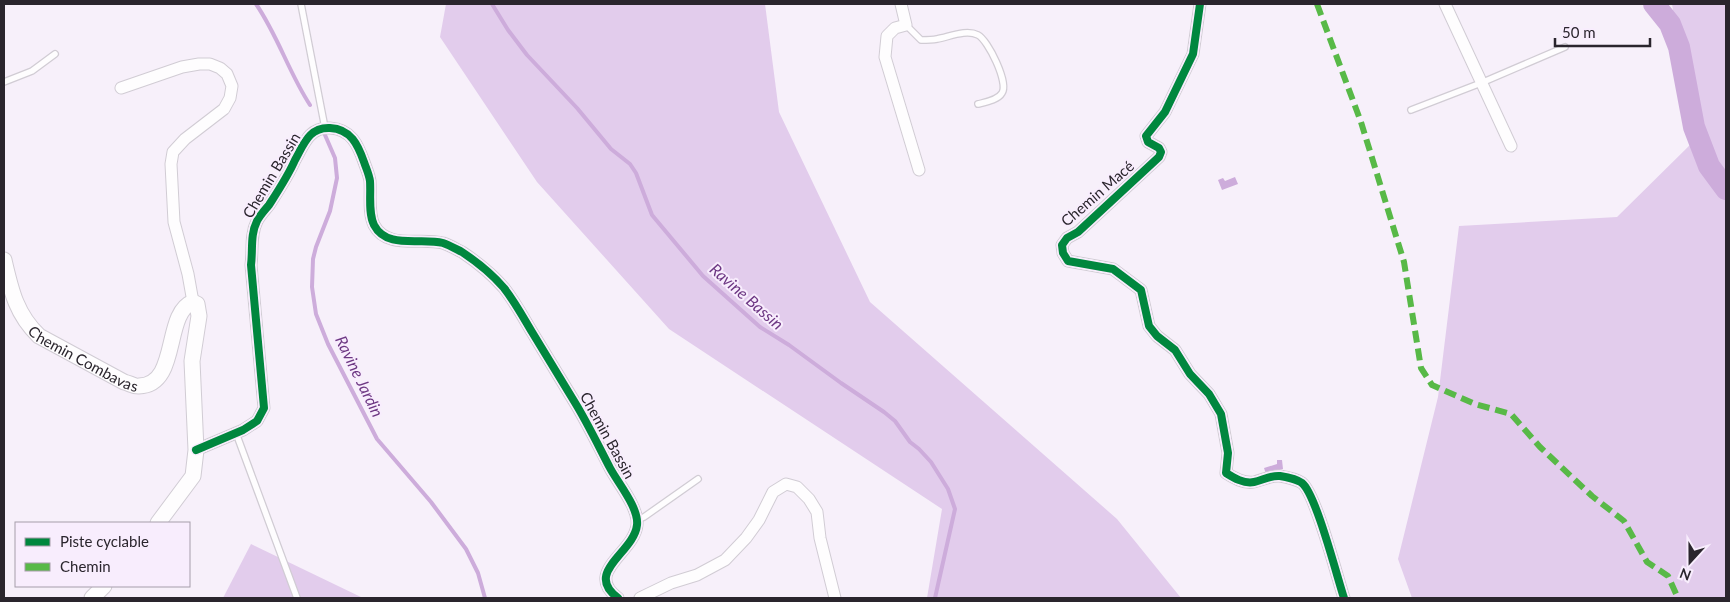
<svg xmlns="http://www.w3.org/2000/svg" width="1730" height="602" viewBox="0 0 1730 602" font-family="Lato,sans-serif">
<rect width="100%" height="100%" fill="#f7f0fa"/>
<g fill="#e2ccec">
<polygon points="446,4 765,4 779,112 870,302 1117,519 1181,598 927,598 942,509 669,329 537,182 440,37"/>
<polygon points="1672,4 1726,4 1726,598 1412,598 1398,559 1438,397 1459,226 1617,217 1694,141"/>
<polygon points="251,544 363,598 223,598"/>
</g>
<g fill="#cdacdb">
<polygon points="1235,177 1238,184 1222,190 1218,180 1223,178 1225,181"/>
<polygon points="1277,460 1282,460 1283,469 1266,474 1264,468 1277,464"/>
</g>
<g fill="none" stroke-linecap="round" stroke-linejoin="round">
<g stroke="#cdacdb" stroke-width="4">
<path d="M 256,4 C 278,36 289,73 310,105"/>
<polyline points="492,4 508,30 527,55 577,108 611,149 630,164 636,173 652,215 703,276 760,327 789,345 841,383 884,412 895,421 910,442 919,449 931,462 948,489 955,509 935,598"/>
<polyline points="325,135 335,158 337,178 330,211 316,247 313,259 312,287 316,314 328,344 377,439 431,502 466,549 478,573 485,598"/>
</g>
<polyline stroke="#cdacdb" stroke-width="22" points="1654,4 1670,24 1679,47 1694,127 1709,166 1726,189"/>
<defs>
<g id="lane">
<polyline points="301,4 325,128"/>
<path d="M 906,25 L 921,40 C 926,40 932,40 937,39 C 949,37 966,29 978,35 C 988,40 1009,83 1002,93 C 998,100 986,102 978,104"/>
<polyline points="4,82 32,71 55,54"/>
<polyline points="1411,110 1481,83 1565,47"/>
<polyline points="236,433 297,598"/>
<polyline points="637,520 644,517 698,479"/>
</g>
<g id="street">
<polyline points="901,4 906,25 895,28 887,36 885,57 919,170"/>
<path d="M 1200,4 L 1193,54 L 1165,112 L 1146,136 L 1148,142 L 1159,148 L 1161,152 L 1159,157 L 1078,232 L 1067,238 L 1062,245 L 1063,253 L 1068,261 L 1113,269 L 1141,290 L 1149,326 L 1157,336 L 1175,350 L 1190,374 L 1209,394 L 1221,414 L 1228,453 L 1226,473 C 1234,478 1244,484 1254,482 C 1263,480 1271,475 1280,476 C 1286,477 1298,480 1302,483 C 1316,494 1337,577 1344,598"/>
<polyline points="1445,4 1511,146"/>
<polyline points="121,88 182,67 199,64 210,64 220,68 227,74 232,86 230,98 224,109 185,139 173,152 171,164 174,222 188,274 193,302"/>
<path d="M 196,450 L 243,430 L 257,421 L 264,408 L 251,265 C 253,250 250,235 257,221 C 260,215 265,210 269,205 C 278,191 288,176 295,160 C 304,144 309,127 330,128 C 351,129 358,145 364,162 C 366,168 369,174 370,181 C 371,194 368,213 374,225 C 387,250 421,237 443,243 C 449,245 456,249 462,252 C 477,262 492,274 504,288 C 515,302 523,317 532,332 C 546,355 560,378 574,401 C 587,422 598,445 610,468 C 618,483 639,508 637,525 C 634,553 583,572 618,598"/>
<polyline points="640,598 671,583 697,575 725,560 746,538 759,520 773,492 786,484 797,487 809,499 817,512 820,538 835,598"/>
</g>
<g id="secondary">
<path id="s1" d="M 4,260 C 11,290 16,314 39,336 L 124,382 C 129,383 135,387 139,386 C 180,385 163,313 193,302 L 197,304 L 199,316 L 192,361 L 196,450 L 193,476 L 158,523"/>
<polyline points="92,598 104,586"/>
</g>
</defs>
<use href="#lane" stroke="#d1ccd4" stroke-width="8"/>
<use href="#street" stroke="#d1ccd4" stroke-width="13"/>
<use href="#secondary" stroke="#d1ccd4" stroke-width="17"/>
<use href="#lane" stroke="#fefdfe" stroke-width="5.5"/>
<use href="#street" stroke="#fefdfe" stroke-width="11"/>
<use href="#secondary" stroke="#fefdfe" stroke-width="15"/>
<polyline stroke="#58b947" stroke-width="6" stroke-dasharray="12 6" stroke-linecap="butt" points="1317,4 1361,122 1404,262 1421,368 1432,385 1475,404 1511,414 1540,447 1592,496 1624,521 1647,562 1668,576 1678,598"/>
<defs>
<g id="cycleway">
<path d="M 1200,4 L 1193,54 L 1165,112 L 1146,136 L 1148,142 L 1159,148 L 1161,152 L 1159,157 L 1078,232 L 1067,238 L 1062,245 L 1063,253 L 1068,261 L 1113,269 L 1141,290 L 1149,326 L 1157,336 L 1175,350 L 1190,374 L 1209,394 L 1221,414 L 1228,453 L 1226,473 C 1234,478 1244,484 1254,482 C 1263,480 1271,475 1280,476 C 1286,477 1298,480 1302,483 C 1316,494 1337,577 1344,598"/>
<path d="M 196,450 L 243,430 L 257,421 L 264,408 L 251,265 C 253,250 250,235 257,221 C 260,215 265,210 269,205 C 278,191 288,176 295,160 C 304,144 309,127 330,128 C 351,129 358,145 364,162 C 366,168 369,174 370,181 C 371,194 368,213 374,225 C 387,250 421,237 443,243 C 449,245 456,249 462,252 C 477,262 492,274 504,288 C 515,302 523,317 532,332 C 546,355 560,378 574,401 C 587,422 598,445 610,468 C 618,483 639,508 637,525 C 634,553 583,572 618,598"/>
</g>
</defs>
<use href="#cycleway" stroke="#f8edfd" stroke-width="11"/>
<use href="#cycleway" stroke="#00873e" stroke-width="8"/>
</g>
<g text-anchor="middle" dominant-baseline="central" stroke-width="4" stroke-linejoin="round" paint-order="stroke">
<g font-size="15" fill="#2a252d" stroke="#f8edfd">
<text transform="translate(271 175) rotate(-59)">Chemin Bassin</text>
<text transform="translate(1097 193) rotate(-41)">Chemin Macé</text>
<text stroke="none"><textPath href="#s1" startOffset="135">Chemin Combavas</textPath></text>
<text transform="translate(608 435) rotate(61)">Chemin Bassin</text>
</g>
<g font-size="16" font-style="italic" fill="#6d3783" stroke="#f8edfd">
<text transform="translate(747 296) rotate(41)">Ravine Bassin</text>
<text transform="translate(360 376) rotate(64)">Ravine Jardin</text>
</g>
</g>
<rect width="1730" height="602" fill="none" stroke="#2a252d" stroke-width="10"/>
<rect x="15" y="522" width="175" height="65" fill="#f8edfd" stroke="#a69daa"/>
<rect x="25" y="538" width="25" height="8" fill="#00873e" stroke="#a69daa"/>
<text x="60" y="547" font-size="15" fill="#2a252d">Piste cyclable</text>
<rect x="25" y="563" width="25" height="8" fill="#58b947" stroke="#a69daa"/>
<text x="60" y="572" font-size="15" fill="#2a252d">Chemin</text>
<g transform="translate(1690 562) rotate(201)" stroke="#f8edfd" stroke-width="4" paint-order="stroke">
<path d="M0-4L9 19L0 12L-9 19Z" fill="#2a252d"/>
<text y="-8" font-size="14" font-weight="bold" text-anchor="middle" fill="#2a252d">N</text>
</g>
<path d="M1555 38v8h95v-8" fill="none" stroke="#2a252d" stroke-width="2.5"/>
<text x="1562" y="38" font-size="15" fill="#2a252d" stroke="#f8edfd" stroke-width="4" paint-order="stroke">50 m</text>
</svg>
